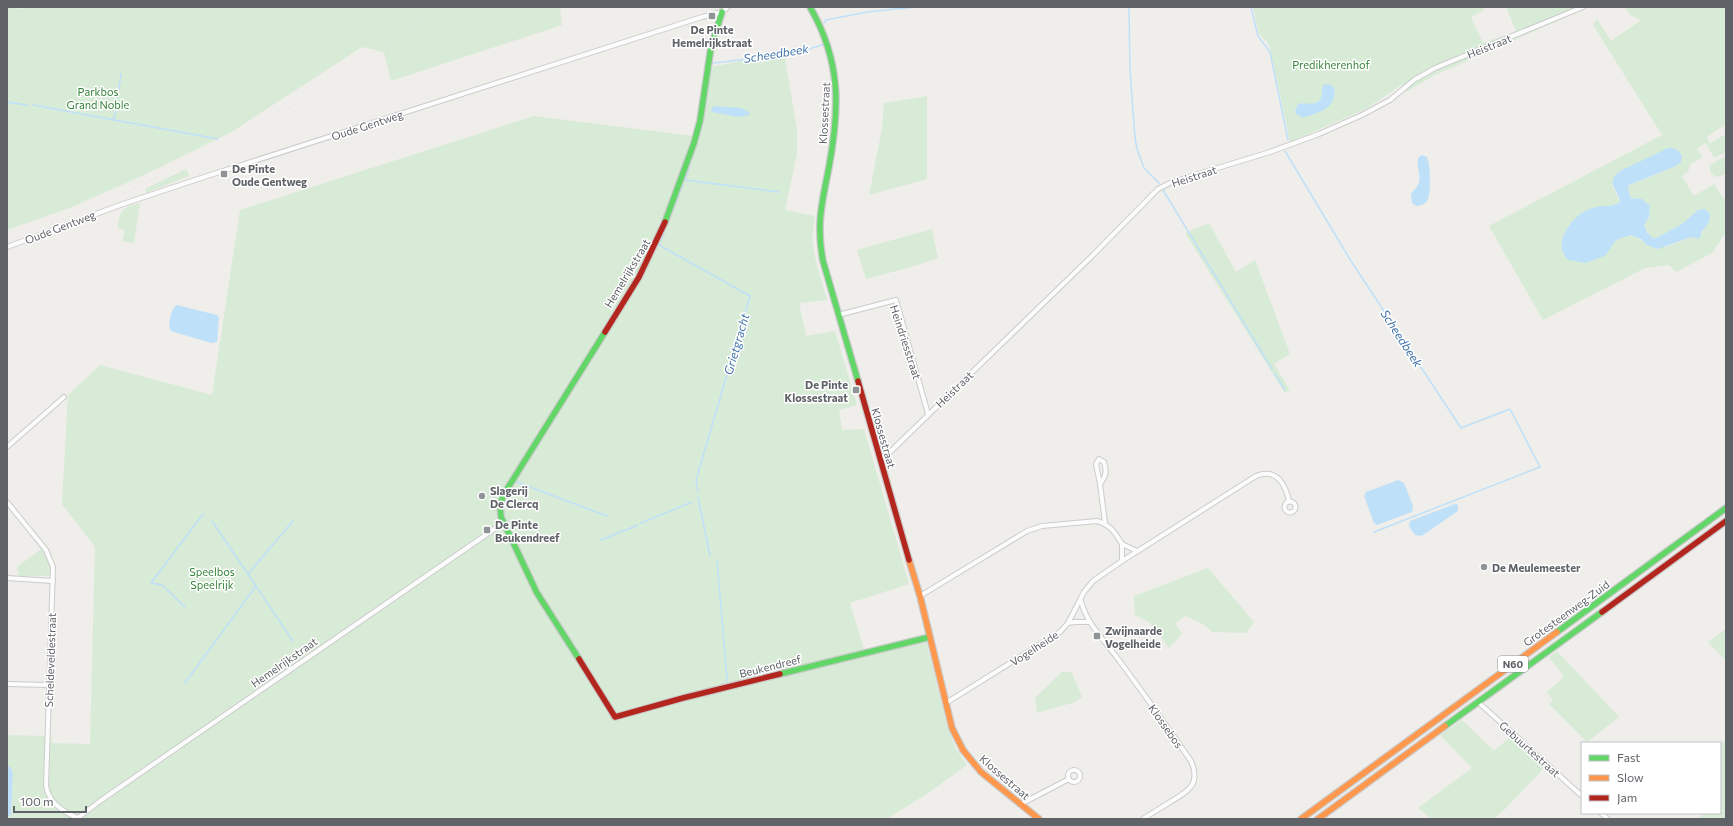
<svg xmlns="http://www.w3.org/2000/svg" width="1733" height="826" viewBox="0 0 1733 826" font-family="Commissioner,sans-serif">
<rect width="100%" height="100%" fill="#efeeea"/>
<g fill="#d8ebd6" fill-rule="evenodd">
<polygon points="7,7 22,9 22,7 560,7 562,25 391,81 384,52 362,47 230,133 144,175 72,207 7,230"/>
<polygon points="1253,7 1483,7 1484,10 1471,17 1483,43 1516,31 1506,7 1579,7 1580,11 1435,75 1406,92 1401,85 1366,109 1290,142 1270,48 1267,42 1259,34"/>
<path d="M 1625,7 L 1726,7 L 1726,124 L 1707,137 L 1710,143 L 1726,134 L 1726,152 L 1714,158 L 1706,143 L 1697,148 L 1702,157 L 1690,165 L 1688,172 L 1682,176 L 1694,196 L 1714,184 L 1726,202 L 1726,232 L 1712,253 L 1676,272 L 1669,265 L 1645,268 L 1543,320 L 1489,226 L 1662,135 L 1593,25 L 1597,19 L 1611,41 L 1641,20 L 1630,15 ZM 1633,166 L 1676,166 L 1629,185 L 1628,190 L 1631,198 L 1642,199 L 1649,217 L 1644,225 L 1647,232 L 1654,239 L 1682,224 L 1698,210 L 1704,229 L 1698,239 L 1691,237 L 1666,247 L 1647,245 C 1639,237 1627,231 1616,240 C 1612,244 1608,251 1605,256 L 1568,260 L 1562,253 L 1597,207 L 1612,207 L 1620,202 L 1612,185 L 1620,171 Z"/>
<polygon points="784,53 797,129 797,154 785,210 815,216 812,239 816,262 827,300 799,303 806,336 835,331 857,405 839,410 842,430 864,429 909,584 850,603 864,649 864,653 926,640 947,726 956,749 967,765 931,791 887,819 7,819 11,815 13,773 11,768 7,765 7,735 51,736 52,743 90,744 95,547 62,504 68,395 100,365 212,395 240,210 534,116 694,136 705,68"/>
<polygon points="927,96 927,179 869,195 882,129 884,103"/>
<path d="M 1726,156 L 1726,173 L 1718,177 C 1712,176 1709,171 1710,165 Z"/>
<polygon points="186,169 189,176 146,193 145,189"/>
<path d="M 140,203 L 134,243 L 122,241 L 125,230 L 118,228 C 120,210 122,207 140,203 Z"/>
<polygon points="1209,223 1236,272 1255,260 1290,354 1274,364 1290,390 1285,393 1185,233"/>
<polygon points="932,229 938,258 918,265 866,279 857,250"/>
<path d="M 41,549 C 48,558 51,564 50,576 L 19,576 L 17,567 Z"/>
<path d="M 1208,568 L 1254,622 L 1246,633 L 1212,632 C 1205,623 1195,621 1185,616 L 1175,623 L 1182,634 L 1169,648 L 1150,623 L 1135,615 L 1134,596 Z"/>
<polygon points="1726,629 1726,661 1708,642"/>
<polygon points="1557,651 1619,717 1587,742 1549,704 1553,700 1547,692 1564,677 1549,657"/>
<polygon points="1063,671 1072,673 1082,697 1075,702 1037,713 1035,698"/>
<polygon points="1462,720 1494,751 1511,736 1545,767 1504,810 1493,819 1431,819 1418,808 1472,768 1440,735"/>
<path d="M 1726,740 L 1726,819 L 1698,819 L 1704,813 L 1720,813 L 1720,794 L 1722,792 C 1719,788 1719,779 1722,775 L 1720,773 L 1720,745 Z"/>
</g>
<g fill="#bfe0f9">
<path d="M 1324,84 L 1331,85 L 1334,88 C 1338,108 1318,113 1303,118 L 1296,114 L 1295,111 L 1298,104 C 1305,101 1318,108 1321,97 C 1323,92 1321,88 1324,84 Z"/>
<polygon points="715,106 741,108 750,113 749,115 739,117 711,112 712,108"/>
<path d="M 1668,148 C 1675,148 1678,149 1682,156 L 1681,162 L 1676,166 L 1629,185 L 1628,190 L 1631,198 L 1642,199 L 1650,206 L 1649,217 L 1644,225 L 1647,232 L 1654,239 L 1682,224 L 1698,210 L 1705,209 L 1710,214 C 1710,223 1707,226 1701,232 L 1701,236 L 1698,239 L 1691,237 L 1658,249 L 1647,245 L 1641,239 L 1630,235 L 1616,240 L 1605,256 L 1585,263 L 1568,260 C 1562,253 1560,247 1563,237 C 1569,222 1580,211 1596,207 C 1607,204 1609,209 1620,202 C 1618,188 1604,184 1620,171 Z"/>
<path d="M 1422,155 L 1427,157 C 1430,164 1432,193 1427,201 C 1425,204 1420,206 1416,206 L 1412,203 L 1411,194 C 1413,191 1415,189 1417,187 C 1423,178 1416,167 1418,158 Z"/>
<path d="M 177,305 L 217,315 L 219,318 L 217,342 L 211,343 L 171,331 C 167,325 171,308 177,305 Z"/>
<polygon points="1398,480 1404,483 1413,506 1412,512 1377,525 1374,523 1364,496 1366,492"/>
<path d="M 1455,504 L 1458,505 L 1458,511 L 1423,535 C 1415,538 1413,532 1409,526 L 1410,521 Z"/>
<polygon points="7,765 11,768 13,773 11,815 7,818"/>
</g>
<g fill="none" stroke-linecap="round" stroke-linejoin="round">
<g stroke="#bfe0f9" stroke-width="1.5">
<polyline points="1129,7 1130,71 1135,138 1137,149 1144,168 1159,183"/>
<polyline points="1251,7 1258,36 1270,52 1288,140"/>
<polyline points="824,23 826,20 867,12 916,7"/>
<polyline points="7,102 27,105"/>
<polyline points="33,105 218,139"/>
<polyline points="114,120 121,74"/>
<path d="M 695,150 L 703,120 L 712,63 C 727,62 820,50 825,43"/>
<polyline points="1285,151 1351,261 1461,428 1510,409 1540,467 1374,532"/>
<polyline points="693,155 685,180 779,192"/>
<polyline points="1163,190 1272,369"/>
<polyline points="661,240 683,185"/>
<polyline points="660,243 659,245 750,296 696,480 698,493"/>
<polyline points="1274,373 1285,390"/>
<polyline points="517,482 607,516"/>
<polyline points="698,497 710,556"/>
<polyline points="212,521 293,641"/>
<polyline points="641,523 692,502"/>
<polyline points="601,540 638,525"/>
<polyline points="717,560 727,679 726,681"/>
<polyline points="248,574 293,521"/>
<polyline points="185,607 162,585 151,583 203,514"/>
<polyline points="185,683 256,586"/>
</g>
<defs>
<g id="street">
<polyline points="7,247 123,204 198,179 702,17 722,12 728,7"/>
<polyline points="838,315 896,300 928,414"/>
<polyline points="7,447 64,397"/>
<polyline points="880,458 888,454 1093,255 1158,189 1172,182 1270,152 1319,134 1362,115 1390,100 1414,80 1435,68 1583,7"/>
<path d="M 1100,484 L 1096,464 L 1099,459 L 1104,462 C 1107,471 1106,476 1100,484 L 1105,523"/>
<circle cx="1290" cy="507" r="5.5"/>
<path d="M 7,502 L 46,550 L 53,567 L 46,785 C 48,802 63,812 78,818 L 100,801 L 503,523"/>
<polyline points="1122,561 1122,544 1137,551"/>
<polyline points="7,578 53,581"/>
<path d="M 920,596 L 1027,531 L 1042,526 L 1097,521 C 1111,525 1115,533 1122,544"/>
<path d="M 1081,601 C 1087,625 1107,643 1121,663 C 1145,695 1168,728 1191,761 C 1201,784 1189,791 1170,802 C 1161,808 1152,813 1143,819"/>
<polyline points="1068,623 1075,622 1090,622"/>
<polyline points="7,684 49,685"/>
<polyline points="1478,702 1582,796"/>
<path d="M 946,703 L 1060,632 L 1068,623 L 1084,592 L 1093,581 L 1122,561 L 1256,476 C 1276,468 1285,483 1289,501"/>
<circle cx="1074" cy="776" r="6"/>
<polyline points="1021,804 1069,779"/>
<polyline points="1601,813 1608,819"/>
</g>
<g id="fast">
<path d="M 810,7 C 841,61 840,107 829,167 C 822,203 816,224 823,261 L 858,381"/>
<polyline points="665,222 694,143 700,121 711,47 722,12"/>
<polyline points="1557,632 1726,508"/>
<polyline points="579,659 537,593 501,517 500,505 504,494 605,332"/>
<polyline points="780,674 930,637"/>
<polyline points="1445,726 1602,612"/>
</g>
<g id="slow">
<polyline points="909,560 920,596 952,728 963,750 981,772 1039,819"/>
<polyline points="1301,819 1557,632"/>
<polyline points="1318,819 1445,726"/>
</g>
<g id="jam">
<polyline points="605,332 639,277 665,222"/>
<polyline points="858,381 909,560"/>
<polyline points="1602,612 1726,521"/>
<polyline points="579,659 615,717 683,698 780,674"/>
</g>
</defs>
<use href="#street" stroke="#cbcccc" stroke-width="6"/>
<use href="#fast" stroke="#cacacb" stroke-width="8"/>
<use href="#slow" stroke="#cacacb" stroke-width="8"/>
<use href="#jam" stroke="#cacacb" stroke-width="8"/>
<use href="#street" stroke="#fdfcfc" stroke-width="4"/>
<use href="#fast" stroke="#63d668" stroke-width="5.5"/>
<use href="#slow" stroke="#ff974d" stroke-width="5.5"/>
<use href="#jam" stroke="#b3261e" stroke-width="5.5"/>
<path stroke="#e4e4e4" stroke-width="1.5" stroke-dasharray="1 5" stroke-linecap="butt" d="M 7,241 C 162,184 307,107 438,7"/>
</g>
<g fill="#919496" stroke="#fff" stroke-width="1.5">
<rect x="708" y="12" width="8" height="8" rx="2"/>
<rect x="220" y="170" width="8" height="8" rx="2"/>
<rect x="852" y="386" width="8" height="8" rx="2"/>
<circle cx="482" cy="496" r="4"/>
<rect x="483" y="526" width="8" height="8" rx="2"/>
<circle cx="1484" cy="567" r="4"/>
<rect x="1093" y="632" width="8" height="8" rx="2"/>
</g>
<g text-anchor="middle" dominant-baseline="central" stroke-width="3" stroke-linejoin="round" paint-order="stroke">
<rect fill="#fff" stroke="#8f9295" stroke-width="1" x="1498" y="656" width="30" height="16" rx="3"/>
<g font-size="10" font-weight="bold" fill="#5f6368">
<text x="1513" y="664">N60</text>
</g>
<g font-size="11" font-weight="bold" fill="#5f6368" stroke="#fff" text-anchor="start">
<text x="712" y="29" text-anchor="middle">De Pinte<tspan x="712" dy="13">Hemelrijkstraat</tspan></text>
<text x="232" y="168">De Pinte<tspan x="232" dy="13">Oude Gentweg</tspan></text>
<text x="848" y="384" text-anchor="end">De Pinte<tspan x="848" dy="13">Klossestraat</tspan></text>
<text x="490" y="490">Slagerij<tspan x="490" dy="13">De Clercq</tspan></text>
<text x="495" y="524">De Pinte<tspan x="495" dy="13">Beukendreef</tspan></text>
<text x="1492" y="567">De Meulemeester</text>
<text x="1105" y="630">Zwijnaarde<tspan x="1105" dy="13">Vogelheide</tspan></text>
</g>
<g font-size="11" fill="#5f6368" stroke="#fff">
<text transform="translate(1489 46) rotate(-22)">Heistraat</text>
<text transform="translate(824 113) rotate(-87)">Klossestraat</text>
<text transform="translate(367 125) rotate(-18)">Oude Gentweg</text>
<text transform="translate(1194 176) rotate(-18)">Heistraat</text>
<text transform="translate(60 227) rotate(-21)">Oude Gentweg</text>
<text transform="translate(627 273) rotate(-59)">Hemelrijkstraat</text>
<text transform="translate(906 342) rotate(72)">Heindriesstraat</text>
<text transform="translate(954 389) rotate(-44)">Heistraat</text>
<text transform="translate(884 438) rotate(74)">Klossestraat</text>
<text transform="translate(1566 613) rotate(-36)">Grotesteenweg-Zuid</text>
<text transform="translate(1034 648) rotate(-33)">Vogelheide</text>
<text transform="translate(50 660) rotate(-88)">Scheldeveldestraat</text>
<text transform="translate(284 662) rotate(-35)">Hemelrijkstraat</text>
<text transform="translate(770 666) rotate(-14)">Beukendreef</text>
<text transform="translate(1166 726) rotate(55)">Klossebos</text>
<text transform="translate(1530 749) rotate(42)">Gebuurtestraat</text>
<text transform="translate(1005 777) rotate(41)">Klossestraat</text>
</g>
<g font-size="11" fill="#348238" stroke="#fff">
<text x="1331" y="64">Predikherenhof</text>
<text x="98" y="91">Parkbos<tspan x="98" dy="13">Grand Noble</tspan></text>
<text x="212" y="571">Speelbos<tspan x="212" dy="13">Speelrijk</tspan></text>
</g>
<g font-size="12" font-style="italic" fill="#4174aa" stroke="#fff">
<text transform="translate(776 53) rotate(-9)">Scheedbeek</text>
<text transform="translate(1402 338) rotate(57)">Scheedbeek</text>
<text transform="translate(736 344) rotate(-74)">Grietgracht</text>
</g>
</g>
<rect width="1733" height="826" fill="none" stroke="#5f6368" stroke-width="16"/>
<rect x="1581" y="742" width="140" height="72" fill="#ffffff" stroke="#bfc1c3"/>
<rect x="1589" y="755" width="20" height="6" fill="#63d668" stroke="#bfc1c3"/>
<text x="1617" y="762" font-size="12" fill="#5f6368">Fast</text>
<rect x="1589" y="775" width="20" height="6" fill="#ff974d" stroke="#bfc1c3"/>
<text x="1617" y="782" font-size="12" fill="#5f6368">Slow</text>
<rect x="1589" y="795" width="20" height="6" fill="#b3261e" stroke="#bfc1c3"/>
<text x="1617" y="802" font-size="12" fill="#5f6368">Jam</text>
<path d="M14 806v6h72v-6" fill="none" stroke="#5f6368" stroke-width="2"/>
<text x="20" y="806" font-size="12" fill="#5f6368" stroke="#ffffff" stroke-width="3" paint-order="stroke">100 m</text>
</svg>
